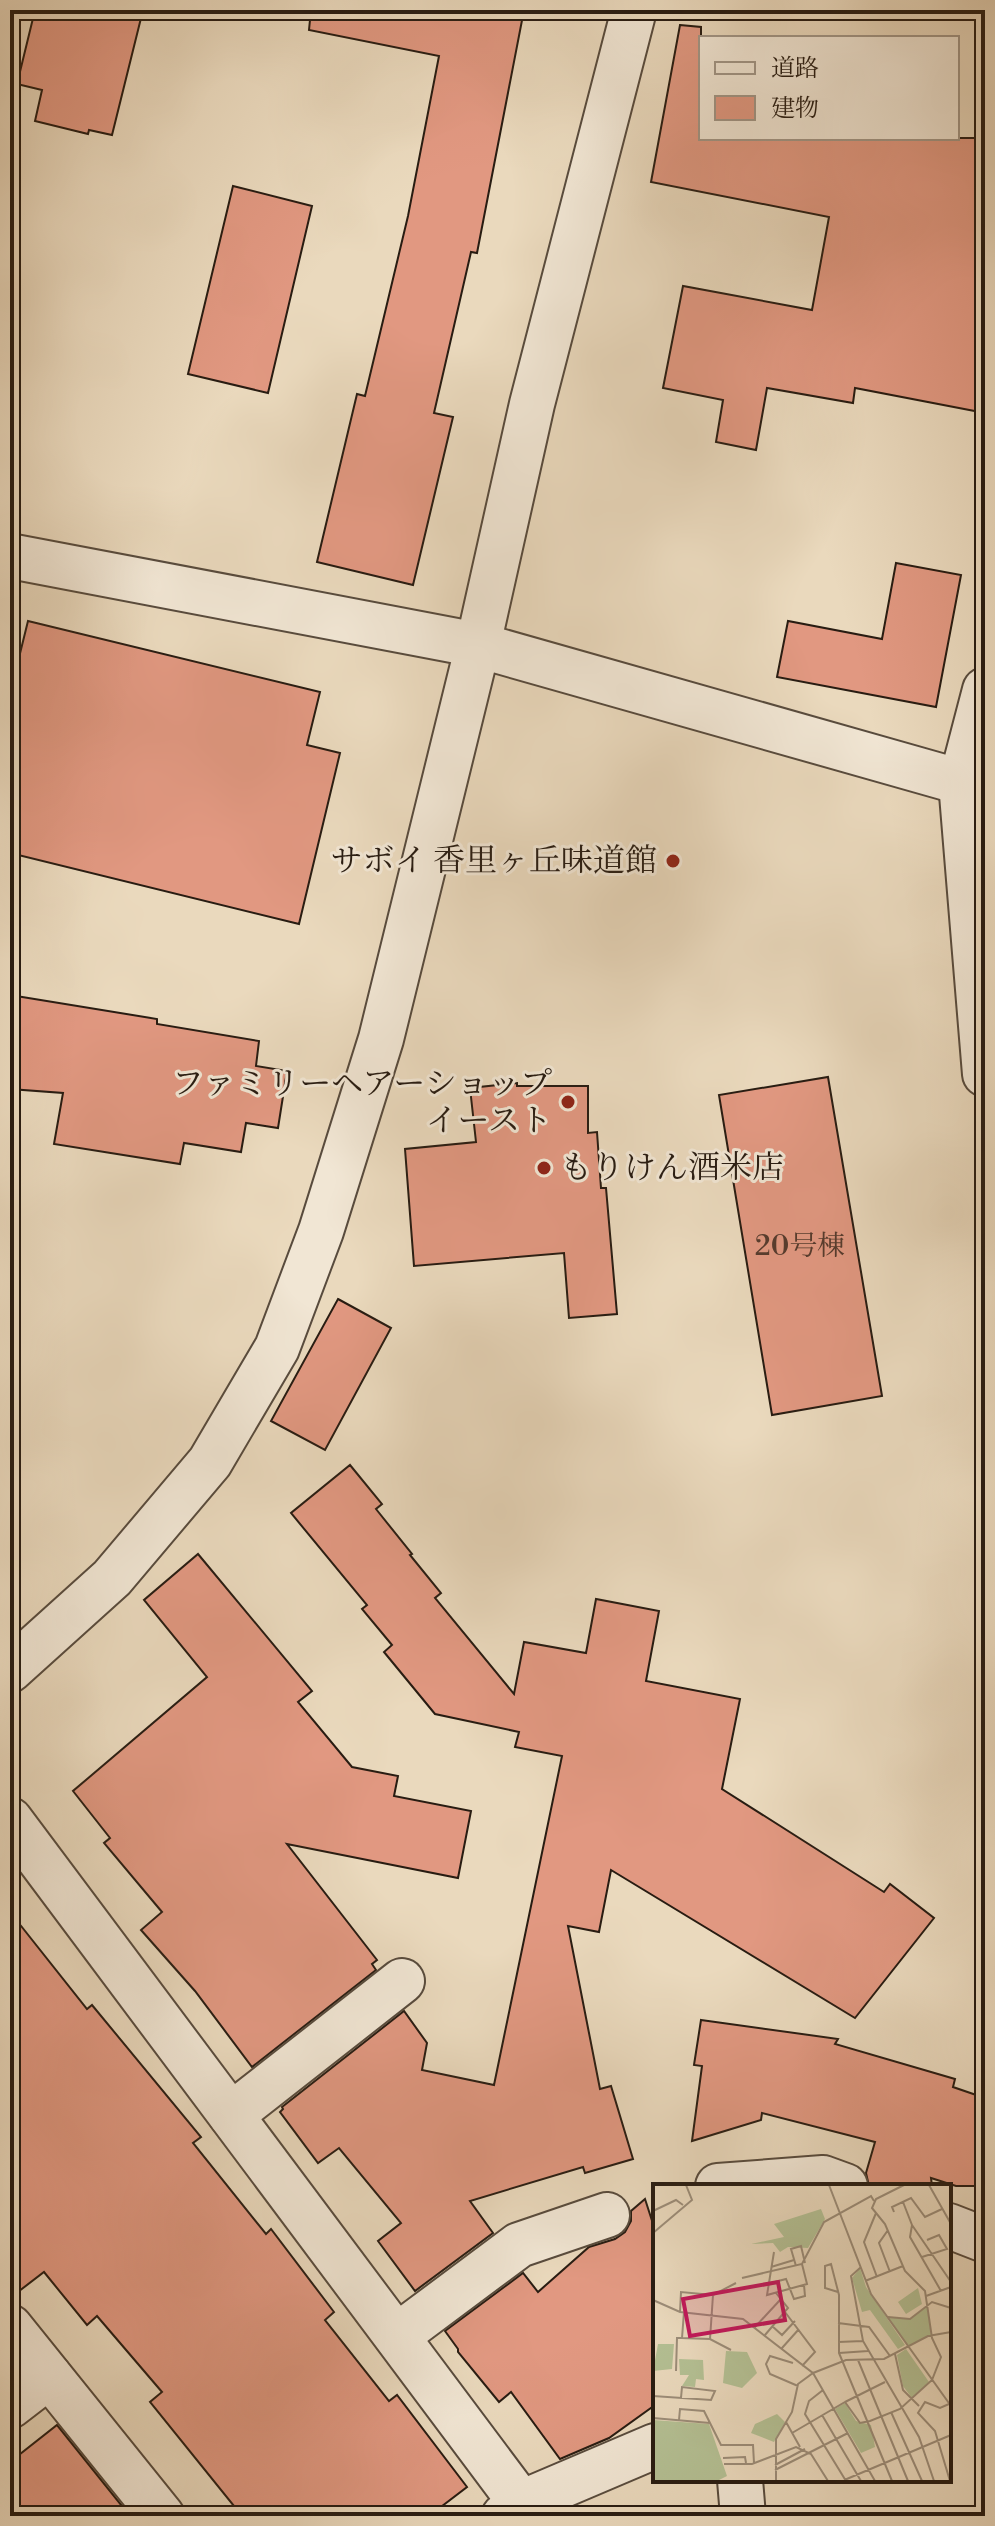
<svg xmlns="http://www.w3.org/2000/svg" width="995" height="2526" viewBox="0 0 995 2526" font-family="'Libre Bodoni','Noto Serif JP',serif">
<rect width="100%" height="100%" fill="#ead9bd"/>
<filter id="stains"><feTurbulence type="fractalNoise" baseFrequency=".0025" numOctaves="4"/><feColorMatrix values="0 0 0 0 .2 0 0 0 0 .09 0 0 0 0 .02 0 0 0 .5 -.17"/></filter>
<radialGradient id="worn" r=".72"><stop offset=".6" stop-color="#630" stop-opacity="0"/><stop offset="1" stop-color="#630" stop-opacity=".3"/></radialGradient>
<g fill="#e19881" stroke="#281c12" stroke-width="2">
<polygon points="35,10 143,10 112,135 89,130 88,134 35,121 42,90 17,84"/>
<polygon points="311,10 524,10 477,253 471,252 434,413 453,417 413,585 317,562 357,394 365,396 408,216 439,56 309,30"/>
<polygon points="680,25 701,27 701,138 985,138 985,413 855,388 853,403 767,388 756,450 716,442 723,400 663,388 683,286 812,310 829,217 651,182"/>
<polygon points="233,186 312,206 268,393 188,374"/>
<polygon points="896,563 961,575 936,707 777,677 788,621 882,639"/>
<polygon points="28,621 320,692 307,745 340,753 299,924 10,853 10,694"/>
<polygon points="10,995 157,1019 157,1024 259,1041 256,1066 287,1071 278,1128 246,1123 241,1152 184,1143 180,1164 54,1144 63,1093 10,1089"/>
<polygon points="828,1077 882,1396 772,1415 719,1095"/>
<polygon points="517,1083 517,1086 588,1086 588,1133 597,1132 601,1188 606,1188 617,1314 569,1318 564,1253 414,1266 405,1149 476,1142 470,1088"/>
<polygon points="338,1299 391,1328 325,1450 271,1421"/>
<polygon points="350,1465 382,1504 376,1509 412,1554 410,1555 441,1593 435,1598 514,1694 524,1642 586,1653 596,1599 659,1611 646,1681 740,1699 722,1789 884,1892 890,1884 934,1918 855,2018 611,1870 599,1932 568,1926 600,2089 611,2086 633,2159 585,2173 583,2167 470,2201 493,2233 415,2291 378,2241 401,2223 339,2148 318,2163 280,2112 283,2109 282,2107 404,2011 427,2043 422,2070 494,2085 562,1756 515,1747 519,1732 435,1714 384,1652 392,1645 362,1609 367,1605 291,1513"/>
<polygon points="198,1554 312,1691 298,1702 352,1767 398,1776 394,1796 471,1811 458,1878 287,1844 377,1960 372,1964 376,1970 252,2067 195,1991 141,1930 162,1912 104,1843 110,1838 73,1791 207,1677 144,1600"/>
<polygon points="10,1912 87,2009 92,2005 201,2137 193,2143 266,2234 271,2229 334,2312 325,2320 389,2401 397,2395 467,2487 429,2516 242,2516 150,2402 162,2392 97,2316 87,2325 44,2272 10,2298"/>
<polygon points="701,2020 838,2039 835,2044 955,2079 953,2087 985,2098 985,2186 956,2186 931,2178 932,2186 869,2186 866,2173 875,2142 762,2113 761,2120 692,2141 702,2066 694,2065"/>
<polygon points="645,2199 655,2230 655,2405 609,2438 560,2459 511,2392 499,2402 458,2352 458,2349 445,2331 523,2273 538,2292 589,2247 615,2239 625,2232 631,2221 631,2211"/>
<polygon points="57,2425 130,2516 10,2516 10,2462"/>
</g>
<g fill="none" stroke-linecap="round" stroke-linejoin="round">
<defs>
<g id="minor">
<polyline points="10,556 478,645 961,782"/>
<polyline points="985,690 961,782 985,1074"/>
<polyline points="10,1820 521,2503"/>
<polyline points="231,2115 402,1981"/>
<polyline points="718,2186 823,2178 845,2186"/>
<polyline points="949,2226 985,2240"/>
<polyline points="10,2327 162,2516"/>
<polyline points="397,2336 519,2245 607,2215"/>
<polyline points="10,2406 49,2376"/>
<polyline points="740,2480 743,2516"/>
<polyline points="504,2516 521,2503 655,2446"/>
</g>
<polyline id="tertiary" points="10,1670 112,1578 210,1462 277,1348 321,1231 381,1039 478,645 532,404 634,10"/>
</defs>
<use href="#minor" stroke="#584b3d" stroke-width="48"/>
<use href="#tertiary" stroke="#584b3d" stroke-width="48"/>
<use href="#minor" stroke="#f1e6d4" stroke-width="44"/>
<use href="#tertiary" stroke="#f1e6d4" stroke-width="44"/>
</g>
<g fill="#8f2418" stroke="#f1e6d4" stroke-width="3">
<circle cx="673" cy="861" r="8"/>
<circle cx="568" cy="1102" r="8"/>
<circle cx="544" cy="1168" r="8"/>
</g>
<g text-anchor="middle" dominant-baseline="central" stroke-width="6" stroke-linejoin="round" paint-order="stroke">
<g font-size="28" fill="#563b2e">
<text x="800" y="1246">20号棟</text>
</g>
<g font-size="32" fill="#281c12" stroke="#f1e6d4" text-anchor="end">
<text x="657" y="861">サボイ 香里ヶ丘味道館</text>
<text x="552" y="1084">ファミリーヘアーショップ<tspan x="552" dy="37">イースト</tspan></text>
<text x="560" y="1168" text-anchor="start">もりけん酒米店</text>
</g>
</g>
<g transform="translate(653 2184)">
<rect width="298" height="298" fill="#ead9bd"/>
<path d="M 168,25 L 172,35 L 155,64 L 135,63 L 127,68 L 120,59 L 98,60 L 131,53 L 121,40 ZM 207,84 L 213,103 L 252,161 L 245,165 L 217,126 L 209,128 L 199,94 ZM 265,104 L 269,120 L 253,130 L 245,118 ZM 274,122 L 278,151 L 255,162 L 234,133 L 257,135 ZM 5,160 L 21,160 L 19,185 L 0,187 ZM 253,165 L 276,198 L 259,214 L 250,202 L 244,171 ZM 73,167 L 94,168 L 104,189 L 89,204 L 70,199 ZM 26,175 L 50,176 L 51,196 L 43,195 L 42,203 L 29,202 L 36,191 L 27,191 ZM 192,219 L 203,237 L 218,241 L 222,263 L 208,269 L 182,225 ZM 124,230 L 132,238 L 121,258 L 98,249 L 102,240 ZM 0,236 L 56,240 L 74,292 L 64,297 L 0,297 Z" fill="#b4c094"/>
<path fill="none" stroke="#9c8d79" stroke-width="2" d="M 176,1 L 218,110 L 298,222M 276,1 L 298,40M 250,18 L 259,41M 0,27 L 23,16 L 30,21M 241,28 L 239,23 L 258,14 L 272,33 L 289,25M 223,29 L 211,58 L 224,93M 235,46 L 226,59 L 237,88M 0,49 L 39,16 L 33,1M 121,68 L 114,111 L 154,100 L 149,80M 269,73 L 294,65 L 286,51 L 274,56M 143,82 L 138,65 L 148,62 L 152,79M 118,83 L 141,76M 208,83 L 198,92 L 210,157 L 266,253 L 281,297M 89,94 L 149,80 L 171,38 L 218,12 L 221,17M 212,97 L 250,82M 114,100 L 133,95 L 141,115 L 152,112 L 151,101M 288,107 L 257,53 L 259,41 L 298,98M 185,108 L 172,104 L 172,82 L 178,80 L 186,111 L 186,169 L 239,297M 273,112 L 298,103M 0,116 L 27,128 L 90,135 L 160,189 L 193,176 L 231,175 L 275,152 L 298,148M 27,128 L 28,108 L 60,111 L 83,99M 31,128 L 29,154 L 57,155 L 78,166M 132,128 L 162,168 L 149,182M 235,133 L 257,135 L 279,118 L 298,124M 185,139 L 216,143 L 237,172M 119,142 L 129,151 L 142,137M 102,143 L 127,116M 112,151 L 135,124 L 123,109M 57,155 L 60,111M 185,158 L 210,157M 129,164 L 146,145M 186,169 L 215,167M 242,170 L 250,206 L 266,222M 205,176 L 255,297M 140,179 L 117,172 L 113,180 L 117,190 L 145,202M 23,187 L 24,154 L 29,154M 170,206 L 156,217 L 152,230 L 193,297M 0,212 L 58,216 L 62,207 L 29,203 L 28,214M 192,218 L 232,198M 296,220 L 287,224 L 272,218 L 265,229 L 282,247 L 297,297M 238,228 L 269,297M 169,231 L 208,297M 0,234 L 57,239M 26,236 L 27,225 L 51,227 L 68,261 L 100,261 L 101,279M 133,238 L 147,263M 139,249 L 192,218 L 207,239 L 217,237 L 247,225 L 279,196 L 288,173 L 279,154 L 272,107 L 252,87 L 232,40 L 219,24 L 223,15 L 251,1M 70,274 L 92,273 L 93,279M 71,280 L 99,280 L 143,263 L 158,270 L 175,297M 122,281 L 152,265M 122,286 L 195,249M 123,297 L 123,255 L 139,228 L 145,200 L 160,189 L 222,297M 189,297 L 298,251"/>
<path fill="#c2185b" fill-opacity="0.15" stroke="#c2185b" stroke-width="4" d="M 125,98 L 132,136 L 37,152 L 30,115 Z"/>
<rect width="298" height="298" fill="none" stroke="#281c12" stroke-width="4"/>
</g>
<rect width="995" height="2526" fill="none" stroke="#ead9bd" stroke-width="40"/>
<rect x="12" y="12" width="971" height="2502" fill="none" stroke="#281c12" stroke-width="4"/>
<rect x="20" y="20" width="955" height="2486" fill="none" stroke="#281c12" stroke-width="2"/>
<rect x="699" y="36" width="260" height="104" fill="#f1e6d4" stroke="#a19586" stroke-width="2"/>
<rect x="715" y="62" width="40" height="12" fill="#f1e6d4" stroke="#a19586" stroke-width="2"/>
<text x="771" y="76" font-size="24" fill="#281c12">道路</text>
<rect x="715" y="96" width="40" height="24" fill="#e19881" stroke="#a19586" stroke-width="2"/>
<text x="771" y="116" font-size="24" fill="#281c12">建物</text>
<rect width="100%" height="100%" filter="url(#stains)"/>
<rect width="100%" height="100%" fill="url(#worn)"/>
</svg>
